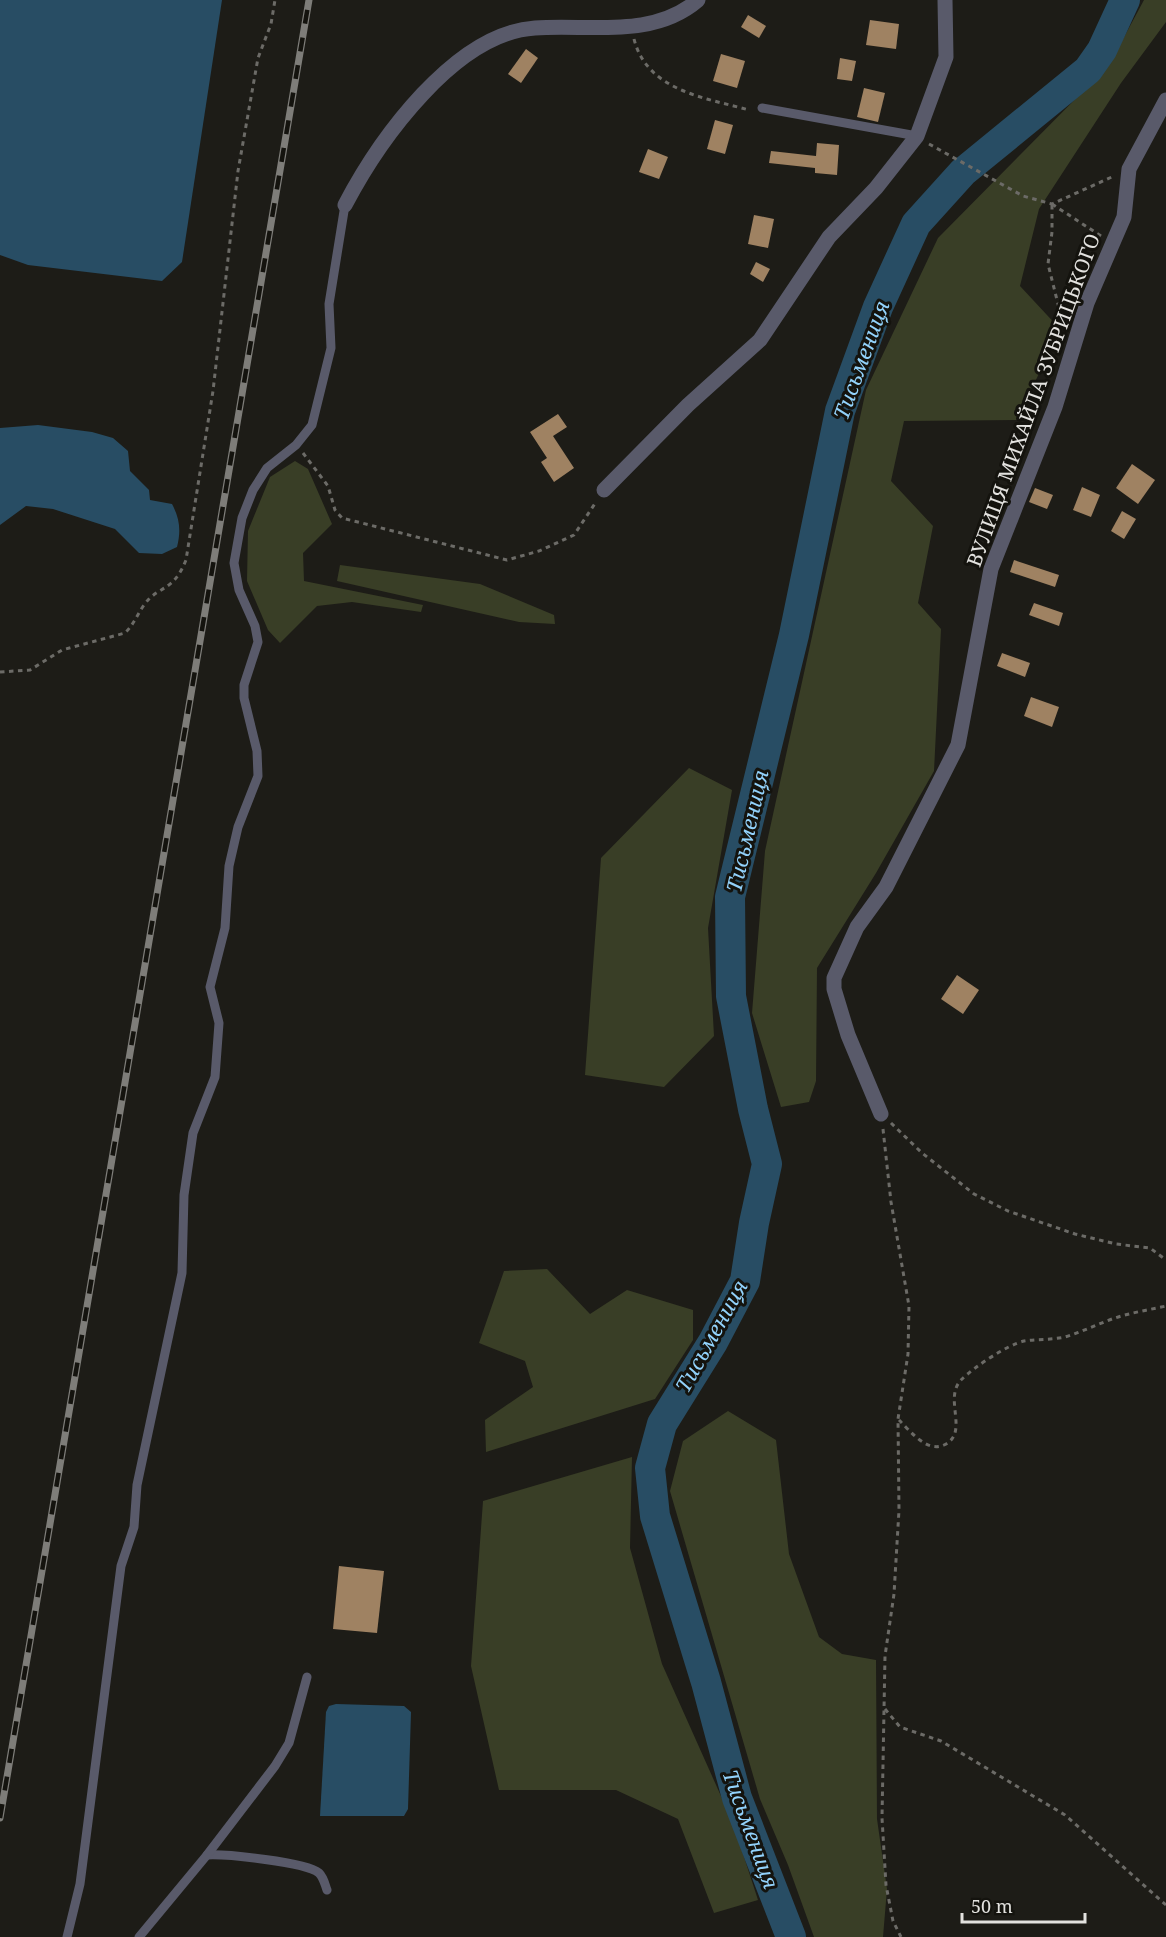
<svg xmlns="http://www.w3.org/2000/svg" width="1166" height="1937" viewBox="0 0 1166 1937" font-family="'Noto Serif',serif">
<rect width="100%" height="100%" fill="#1d1c17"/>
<g fill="#393e26">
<polygon points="1144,0 1166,0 1166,22 1121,83 1039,209 1020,286 1060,329 1017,420 904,421 891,481 933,526 918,603 941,629 934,771 876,873 817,968 816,1081 809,1102 781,1107 752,1013 765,851 866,390 938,238 1109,65"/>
<polygon points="295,461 308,469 332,524 303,553 304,581 423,605 421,612 352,602 317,606 280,643 268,630 247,581 248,531 270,477"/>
<polygon points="340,565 480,584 554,615 555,624 519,622 337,581"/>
<polygon points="689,768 732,790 708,928 714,1036 664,1087 585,1075 601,858"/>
<polygon points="547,1269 590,1314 627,1290 693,1310 693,1340 655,1399 486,1452 485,1420 533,1387 525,1361 479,1343 504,1271"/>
<polygon points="728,1411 776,1440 789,1554 819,1637 842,1654 876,1660 877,1819 887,1889 883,1937 814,1937 788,1865 760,1799 670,1491 683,1441"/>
<polygon points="632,1457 630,1548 662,1664 733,1823 758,1900 714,1913 678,1819 616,1790 499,1790 471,1666 483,1501"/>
</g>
<g fill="#284d64">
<polygon points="0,0 222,0 182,262 162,281 28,265 0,255"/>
<path d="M 38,425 L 92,432 L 113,438 L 128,451 L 130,471 L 149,490 L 150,500 L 172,504 C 180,519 181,531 177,547 L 162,554 L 139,553 L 115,529 L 53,509 L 26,506 L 0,525 L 0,428 Z"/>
<polygon points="336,1704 404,1706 411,1712 408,1809 404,1816 320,1816 326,1712 329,1706"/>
</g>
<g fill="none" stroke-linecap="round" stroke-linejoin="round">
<polyline stroke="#284d64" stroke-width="30" points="791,1937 737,1798 706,1682 655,1516 650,1468 662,1424 713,1342 745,1281 754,1223 767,1164 753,1109 731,996 730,897 794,635 840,411 878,307 916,224 963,172 1088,70 1102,50 1125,0"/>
</g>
<g fill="#9f8262">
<polygon points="748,15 766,26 759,38 741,27"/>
<polygon points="870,20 899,24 896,49 866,45"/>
<polygon points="526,49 538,58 521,83 508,74"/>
<polygon points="721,54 745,61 737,88 713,81"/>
<polygon points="840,58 856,61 852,81 837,79"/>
<polygon points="864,88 885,93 878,122 857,117"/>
<polygon points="715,120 733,125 725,154 707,149"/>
<polygon points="817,143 839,145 837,175 815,173 815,168 769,163 771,151 816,156"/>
<polygon points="648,149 668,157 659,179 639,172"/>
<polygon points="754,215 774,219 768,248 748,244"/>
<polygon points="756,262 770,269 763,282 750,274"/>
<polygon points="558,414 567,427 553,436 574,468 554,482 541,462 547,458 530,432"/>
<polygon points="1132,464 1155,480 1138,504 1116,488"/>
<polygon points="1082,487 1100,495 1091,517 1073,510"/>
<polygon points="1035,488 1053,495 1047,509 1029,502"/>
<polygon points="1122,511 1136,519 1124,539 1111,531"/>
<polygon points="1014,560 1059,575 1055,587 1010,572"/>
<polygon points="1034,603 1063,613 1059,626 1029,615"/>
<polygon points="1002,653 1030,663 1025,677 997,666"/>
<polygon points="1031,697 1059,707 1052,727 1024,716"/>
<polygon points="957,975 979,990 963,1014 941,999"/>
<polygon points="339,1566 384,1571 377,1633 333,1629"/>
</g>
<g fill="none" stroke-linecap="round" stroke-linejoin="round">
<g stroke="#6c6b67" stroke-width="3" stroke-dasharray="4.5 4.5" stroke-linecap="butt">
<path d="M 634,39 C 647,91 706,98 749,110"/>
<polyline points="929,144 1023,196 1052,204 1114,176"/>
<polyline points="1052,204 1101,236"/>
<polyline points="1052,205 1052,232 1048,264 1064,328"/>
<polyline points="303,453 328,486 335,510 342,518 507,560 539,551 574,535 596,502"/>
<path d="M 0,672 L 30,670 L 62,650 L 125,633 C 134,624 137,615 144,605 C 158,585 173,593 186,560 L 213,391 L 238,171 L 258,58 L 271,24 L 275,0"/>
<polyline points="891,1123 922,1153 974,1194 1008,1211 1075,1234 1116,1244 1150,1248 1166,1260"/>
<polyline points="883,1129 891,1202 909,1306 908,1354 898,1419 899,1510 894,1594 885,1656 882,1818 886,1885 893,1921 901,1937"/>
<path d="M 899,1420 C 910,1431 927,1453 944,1445 C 970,1433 943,1399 961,1380 C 974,1367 1007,1345 1024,1341 C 1037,1339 1051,1340 1065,1337 C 1081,1332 1096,1325 1112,1319 C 1129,1313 1148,1310 1166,1306"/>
<polyline points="885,1709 900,1727 941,1741 1065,1815 1166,1905"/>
</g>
<g stroke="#595a6a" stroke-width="9">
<polyline points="762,108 917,136"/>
<path d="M 207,1855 C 226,1854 306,1862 319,1873 C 324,1878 325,1885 327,1890"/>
<polyline points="67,1937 80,1884 121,1566 134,1527 137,1485 182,1273 184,1195 193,1133 215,1077 219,1023 210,987 225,928 229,866 238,827 258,776 257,751 244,698 244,685 258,642 255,626 239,590 234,563 242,518 253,490 267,468 296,445 312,425 331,348 329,304 345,205"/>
<polyline points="139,1937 207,1855 275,1766 289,1743 307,1677"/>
</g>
<g stroke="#595a6a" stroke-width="15">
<path d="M 345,205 C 379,140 455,33 535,28 C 589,24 653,39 698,0"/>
<polyline points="604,490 688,405 760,340 829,237 876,188 917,136 946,57 945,0"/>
<polyline points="881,1114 848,1035 834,989 834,978 857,927 886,887 958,745 991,569 1055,407 1087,303 1124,217 1129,169 1166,100"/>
</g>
<defs>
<polyline id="rail" points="0,1818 309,0"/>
</defs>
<use href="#rail" stroke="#7e7d79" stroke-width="7"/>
<use href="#rail" stroke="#14130e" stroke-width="4.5" stroke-dasharray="14" stroke-linecap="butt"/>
</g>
<g text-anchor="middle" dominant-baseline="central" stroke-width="6" stroke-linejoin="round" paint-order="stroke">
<g font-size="20" fill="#e3e2df" stroke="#14130e">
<text transform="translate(1033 400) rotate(-70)">ВУЛИЦЯ МИХАЙЛА ЗУБРИЦЬКОГО</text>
</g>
<g font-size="21" font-style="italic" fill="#92d2fb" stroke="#14130e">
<text transform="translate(861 360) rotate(-70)">Тисьмениця</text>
<text transform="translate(747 831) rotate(-77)">Тисьмениця</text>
<text transform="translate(711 1336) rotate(-61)">Тисьмениця</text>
<text transform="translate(751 1829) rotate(70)">Тисьмениця</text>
</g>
</g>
<path d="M962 1913v9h123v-9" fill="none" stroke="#e3e2df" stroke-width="3"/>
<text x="971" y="1913" font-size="18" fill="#e3e2df" stroke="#14130e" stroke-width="4.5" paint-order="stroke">50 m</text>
</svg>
